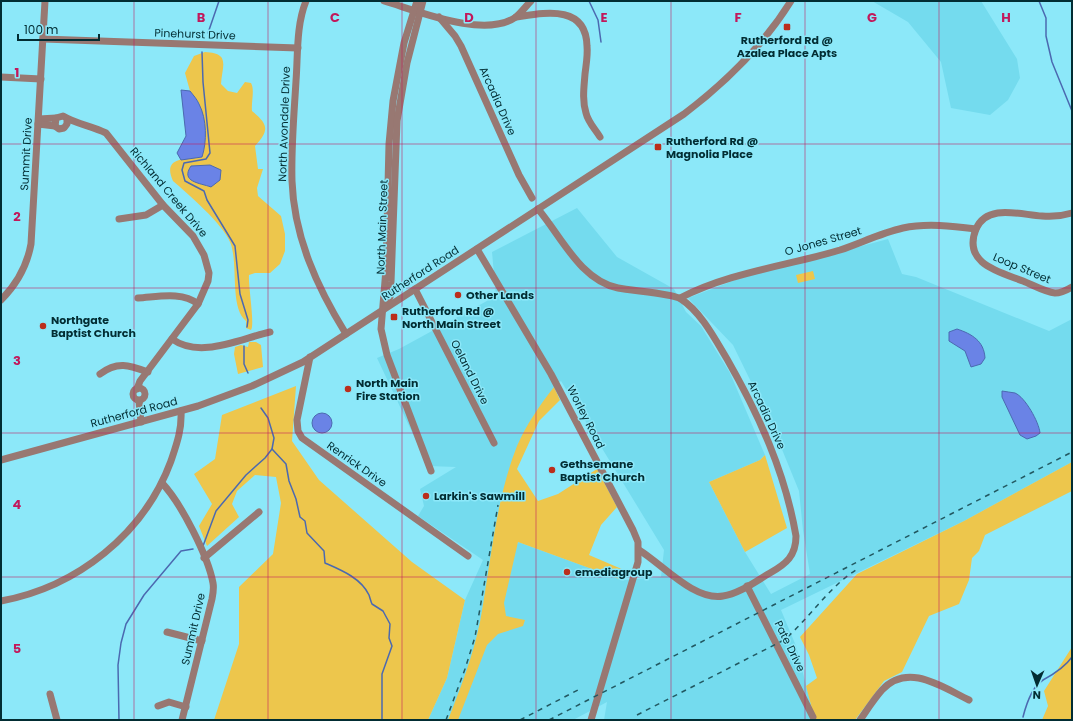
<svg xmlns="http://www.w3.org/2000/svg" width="1073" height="721" viewBox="0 0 1073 721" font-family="Poppins,sans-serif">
<rect width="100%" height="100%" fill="#8ce8f9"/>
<g fill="#74dbee">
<polygon points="872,1 981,1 1017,59 1020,78 1008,100 990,115 951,108 941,62 908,22"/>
<polygon points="577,208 617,257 674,289 686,312 701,326 730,373 765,455 760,460 709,482 745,552 771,594 810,574 803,530 799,491 772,425 733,345 688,298 738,279 888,239 902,274 916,277 1049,331 1072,319 1072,462 964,521 781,610 796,646 815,720 604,720 607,702 573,720 455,720 518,542 622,580 661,577 664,550 561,381 554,387 502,493 480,623 470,665 462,687 448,720 428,720 447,678 465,600 483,560 418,516 424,506 420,489 456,467 428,466 377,358 399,349 496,296 492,252"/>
</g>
<g fill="#edc64c">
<path d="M 205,52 C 231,53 222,66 221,84 L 228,91 L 237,93 L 245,82 L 251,83 C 255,90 251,102 252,111 C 268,124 270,130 255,146 L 258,169 L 263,169 L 257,188 L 258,196 L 281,216 L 285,234 L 285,251 L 280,264 L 270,273 L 255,273 L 249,275 C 248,285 255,325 251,330 L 246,328 L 246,321 C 229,307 239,263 230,242 C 222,223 189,195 173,181 C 162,157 185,159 202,157 L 199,103 L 190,91 L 185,73 L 194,56 Z"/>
<polygon points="813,271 815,279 798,283 796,275"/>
<polygon points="249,342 256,342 261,345 263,367 238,374 234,354 235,347 241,345 248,347"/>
<polygon points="296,386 292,441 319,480 412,562 465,600 447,678 428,720 214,720 239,644 239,587 273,554 281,503 276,477 255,475 237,491 232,504 239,517 207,546 199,526 212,504 194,474 215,459 222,415"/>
<path d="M 554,387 L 560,400 L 539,421 L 517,469 L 538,501 L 558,494 L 597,469 L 617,507 L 601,525 L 589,555 L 631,573 L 622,580 L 518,542 L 504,603 L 506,616 L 525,620 L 523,626 L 498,634 L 487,645 L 458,720 L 448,720 C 461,687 473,656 480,622 C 491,563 495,502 517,446 C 526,425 540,405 554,387 Z"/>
<polygon points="765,455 787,528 745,552 709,482 760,460"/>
<polygon points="1072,462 1072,491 985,535 979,551 972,558 969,580 959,604 929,616 902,672 884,681 855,720 815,720 806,686 817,678 809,655 800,637 857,574 964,521"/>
<polygon points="1072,647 1072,720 1042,720 1048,706 1044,691"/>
</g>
<g fill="#6a83e6" stroke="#4b69b0">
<path d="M 181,90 L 190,91 C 193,95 197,99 199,104 C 207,119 207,142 202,157 L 181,160 L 177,153 L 186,136 Z"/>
<path d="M 210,165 L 221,170 L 220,180 L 211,187 C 200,183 180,182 191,166 Z"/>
<path d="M 957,329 C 972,334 984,341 985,358 L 981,364 L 971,367 L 965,351 L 949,341 L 949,332 Z"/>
<path d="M 1002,391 C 1006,392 1011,392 1015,393 C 1025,397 1039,422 1040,433 L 1036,436 L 1027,439 L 1020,435 L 1002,397 Z"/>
<circle cx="322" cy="423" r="10"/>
</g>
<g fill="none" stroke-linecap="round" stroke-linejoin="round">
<g stroke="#4b69b0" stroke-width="1.5">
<polyline points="589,1 598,20 601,42"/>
<polyline points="1039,1 1046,18 1046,36 1052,62 1072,111"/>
<polyline points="208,33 219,1"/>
<polyline points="202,52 203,82 210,153 206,159 184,163 182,170 185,181 204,191 207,200 235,246 240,294 248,320 247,327"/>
<polyline points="244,346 244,364 248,373"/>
<path d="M 272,449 L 286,464 L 289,481 L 296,499 L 300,517 L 305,521 L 307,533 L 324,551 L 325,563 C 341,570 361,578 369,595 C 370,598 371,602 372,604 L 383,611 L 390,624 L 389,638 L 392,646 L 382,674 L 382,720"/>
<polyline points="203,546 216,511 246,475 265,458 272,449 274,438 268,418 261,408"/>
<path d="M 1023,717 C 1026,705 1032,687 1043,680 C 1054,674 1065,667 1072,657"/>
<polyline points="119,720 118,665 121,643 126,624 144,595 181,551 193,549"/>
</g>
<g stroke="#987872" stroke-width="7">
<path d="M 306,1 C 296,26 298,55 296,81 C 294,115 291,148 292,181 C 294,237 317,287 346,334"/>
<path d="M 384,1 C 418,11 485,39 516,17 C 521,13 526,6 531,1"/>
<polyline points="417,1 404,43 393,101 389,144 386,269 381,329 387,355 431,471"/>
<polyline points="439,17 455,36 461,46 519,175 532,198"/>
<path d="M 516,17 C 544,13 586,4 587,46 C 588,55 586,65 585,74 C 584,87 582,100 586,113 C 588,122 595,129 600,137"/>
<polyline points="43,39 298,48"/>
<polyline points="1,77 41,79"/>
<polyline points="39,119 56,118"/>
<path d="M 67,119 L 67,124 L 64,128 L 59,129 L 55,126 L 56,118 L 63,116 C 76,124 92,126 106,133 L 163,205 L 193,236 L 204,255 L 209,273 L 208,281 L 198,304 L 140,381 L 137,389"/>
<polyline points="38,124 55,126"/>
<path d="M 538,209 C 561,236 580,280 618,288 C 632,291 672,293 681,299 C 701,312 715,339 727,359 C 759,415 785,472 796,536 C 796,556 786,564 770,573 C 756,581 739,594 723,596 C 694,601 662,564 639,550"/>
<path d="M 1072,213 C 1062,216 1053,217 1042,216 C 1021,215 987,203 976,229 C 962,264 1000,272 1023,281 C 1033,285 1045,292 1055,293 C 1061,293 1067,290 1072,287"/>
<polyline points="119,219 146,215 163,205"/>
<polyline points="477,249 551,374 633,530 638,542 638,562 591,720"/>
<polyline points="415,289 494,443"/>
<path d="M 138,298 C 157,297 182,291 198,304"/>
<path d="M 680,298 C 730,272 787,266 840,250 C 861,243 881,233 903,228 C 926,223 953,226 976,229"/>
<path d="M 1,300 C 17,284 27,266 31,244 L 45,1"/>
<polyline points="384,308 390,297 391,282 397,121 407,63 423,1"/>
<path d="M 172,339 C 200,359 239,339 270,332"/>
<polyline points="310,357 297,420 298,431 302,438 468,556"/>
<path d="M 100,374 C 117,361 129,365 148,372"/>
<circle cx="139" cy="394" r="6"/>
<polyline points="139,401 141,422"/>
<path d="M 1,460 L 198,406 L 252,386 L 303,362 L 684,114 C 726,82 763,46 791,1"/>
<path d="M 162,483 C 181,503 208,556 213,583 C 214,588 213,594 212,599 L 182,720"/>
<polyline points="204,558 259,512"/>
<polyline points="747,586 813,717"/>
<path d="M 1,601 C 77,587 144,534 171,461 C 177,443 182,429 181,411"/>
<polyline points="167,632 202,641"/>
<polyline points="50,694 57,720"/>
<polyline points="158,706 169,702 186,707"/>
<path d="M 860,720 C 867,710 874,699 882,690 C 908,662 942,687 969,700"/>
</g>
<g stroke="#225861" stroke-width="1.5" stroke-dasharray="5 5" stroke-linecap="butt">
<path d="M 637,715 L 784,640 C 810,618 829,586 859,568"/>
<polyline points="446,720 465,669 475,637 498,505"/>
<polyline points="520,720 578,690"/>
<polyline points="549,720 1072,452"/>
</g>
</g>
<path fill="none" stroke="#c2185b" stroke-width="1" stroke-opacity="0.55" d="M 134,1 L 134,720M 268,1 L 268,720M 402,1 L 402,720M 536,1 L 536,720M 671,1 L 671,720M 805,1 L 805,720M 939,1 L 939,720M 1,144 L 1072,144M 1,288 L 1072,288M 1,433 L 1072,433M 1,577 L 1072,577"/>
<g fill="#bb2e1c" stroke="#8ce8f9" stroke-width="1.5">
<rect x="783" y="23" width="8" height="8" rx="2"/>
<rect x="654" y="143" width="8" height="8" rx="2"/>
<circle cx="458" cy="295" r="4"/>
<rect x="390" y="313" width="8" height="8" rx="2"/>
<circle cx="43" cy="326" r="4"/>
<circle cx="348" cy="389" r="4"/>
<circle cx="552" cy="470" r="4"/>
<circle cx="426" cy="496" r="4"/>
<circle cx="567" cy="572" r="4"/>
</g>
<g text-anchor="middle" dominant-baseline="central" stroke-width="3" stroke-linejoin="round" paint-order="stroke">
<g font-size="11" fill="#022d33" stroke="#8ce8f9">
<text transform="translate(195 34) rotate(2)">Pinehurst Drive</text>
<text transform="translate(498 101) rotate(66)">Arcadia Drive</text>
<text transform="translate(284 124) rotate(-88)">North Avondale Drive</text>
<text transform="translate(26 154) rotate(-87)">Summit Drive</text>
<text transform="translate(169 192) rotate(50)">Richland Creek Drive</text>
<text transform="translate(382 227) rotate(-88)">North Main Street</text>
<text transform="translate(823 241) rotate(-16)">O Jones Street</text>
<text transform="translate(1022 268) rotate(23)">Loop Street</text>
<text transform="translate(420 273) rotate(-33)">Rutherford Road</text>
<text transform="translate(470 372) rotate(63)">Oeland Drive</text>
<text transform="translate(134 412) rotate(-15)">Rutherford Road</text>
<text transform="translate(767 415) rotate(65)">Arcadia Drive</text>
<text transform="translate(586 417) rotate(63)">Worley Road</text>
<text transform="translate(357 464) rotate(35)">Renrick Drive</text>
<text transform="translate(193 629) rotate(-77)">Summit Drive</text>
<text transform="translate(790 646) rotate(64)">Pate Drive</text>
</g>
<g font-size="11" font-weight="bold" fill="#022d33" stroke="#8ce8f9" text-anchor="start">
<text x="787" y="40" text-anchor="middle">Rutherford Rd @<tspan x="787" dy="13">Azalea Place Apts</tspan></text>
<text x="666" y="141">Rutherford Rd @<tspan x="666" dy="13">Magnolia Place</tspan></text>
<text x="466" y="295">Other Lands</text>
<text x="402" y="311">Rutherford Rd @<tspan x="402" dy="13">North Main Street</tspan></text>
<text x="51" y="320">Northgate<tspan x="51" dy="13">Baptist Church</tspan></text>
<text x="356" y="383">North Main<tspan x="356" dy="13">Fire Station</tspan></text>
<text x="560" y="464">Gethsemane<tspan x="560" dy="13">Baptist Church</tspan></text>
<text x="434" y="496">Larkin's Sawmill</text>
<text x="575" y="572">emediagroup</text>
</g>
</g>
<g font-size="13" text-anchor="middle" font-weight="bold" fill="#c2185b" stroke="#8ce8f9" stroke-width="3" stroke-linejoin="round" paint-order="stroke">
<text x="201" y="22">B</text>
<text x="335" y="22">C</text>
<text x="469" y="22">D</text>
<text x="604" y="22">E</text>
<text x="738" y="22">F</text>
<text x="872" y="22">G</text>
<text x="1006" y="22">H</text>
<text x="17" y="77">1</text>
<text x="17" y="221">2</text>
<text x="17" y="365">3</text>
<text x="17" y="509">4</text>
<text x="17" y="653">5</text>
</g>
<rect width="1073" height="721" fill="none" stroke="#022d33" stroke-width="4"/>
<g transform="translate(1037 685) rotate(182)" stroke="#8ce8f9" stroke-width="3" paint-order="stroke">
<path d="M0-3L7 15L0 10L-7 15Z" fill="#022d33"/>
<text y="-6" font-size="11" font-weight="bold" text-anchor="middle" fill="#022d33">N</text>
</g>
<path d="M18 34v6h81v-6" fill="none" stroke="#022d33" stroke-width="2"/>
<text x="24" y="34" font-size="12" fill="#022d33" stroke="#8ce8f9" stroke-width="3" paint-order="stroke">100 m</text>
</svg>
